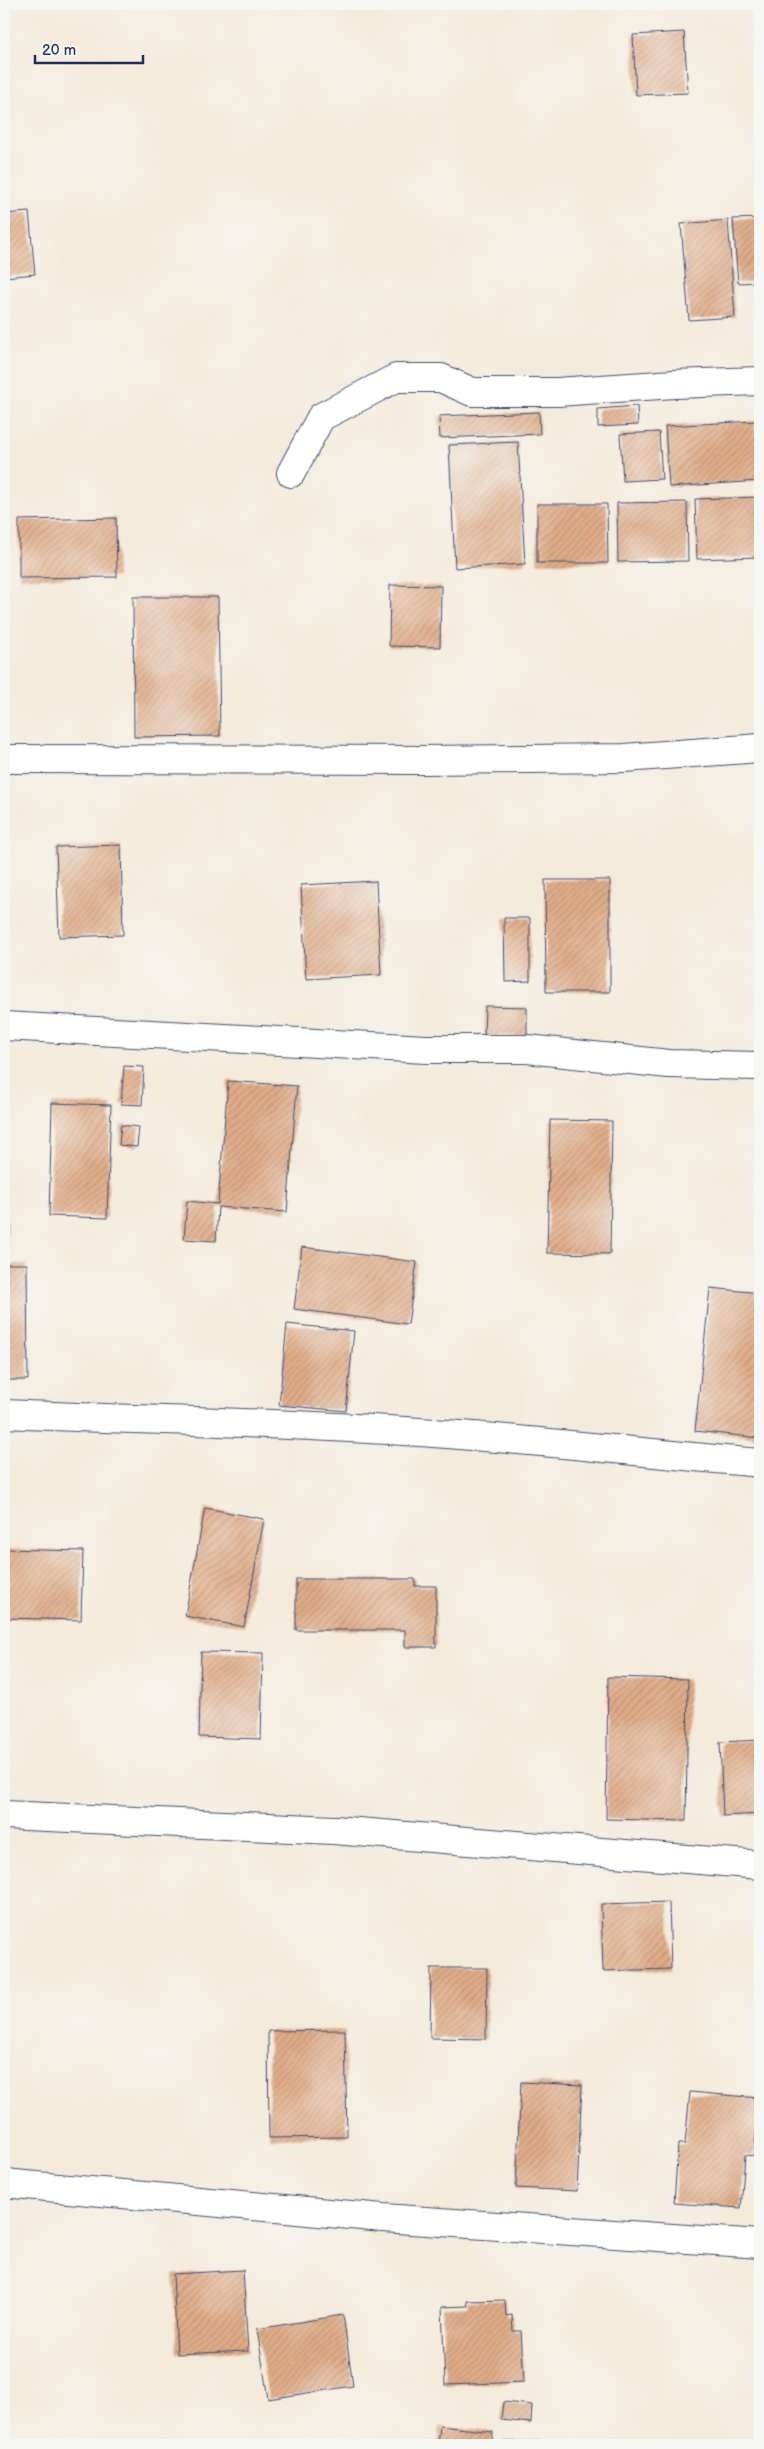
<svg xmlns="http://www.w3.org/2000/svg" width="764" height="2449" viewBox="0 0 764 2449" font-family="'Balsamiq Sans',sans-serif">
<defs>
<pattern id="building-hatch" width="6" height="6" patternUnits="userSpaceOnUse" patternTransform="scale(1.25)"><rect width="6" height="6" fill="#e2ad89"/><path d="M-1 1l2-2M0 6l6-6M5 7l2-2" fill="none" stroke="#b68d73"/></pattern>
</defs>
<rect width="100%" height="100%" fill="#f6f6f2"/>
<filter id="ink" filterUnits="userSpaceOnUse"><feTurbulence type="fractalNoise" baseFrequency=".02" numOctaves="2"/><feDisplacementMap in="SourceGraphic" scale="10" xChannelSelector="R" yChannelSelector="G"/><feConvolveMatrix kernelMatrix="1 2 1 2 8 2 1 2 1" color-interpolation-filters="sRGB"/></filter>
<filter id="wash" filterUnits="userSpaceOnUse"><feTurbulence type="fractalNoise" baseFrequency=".0096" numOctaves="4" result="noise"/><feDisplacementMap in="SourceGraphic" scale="20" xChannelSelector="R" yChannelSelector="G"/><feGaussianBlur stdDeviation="1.12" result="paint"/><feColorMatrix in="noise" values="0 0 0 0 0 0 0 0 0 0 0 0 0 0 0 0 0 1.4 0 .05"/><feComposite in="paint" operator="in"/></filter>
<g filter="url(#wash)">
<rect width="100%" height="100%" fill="#f4eada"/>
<g id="blocks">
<g fill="url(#building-hatch)">
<polygon points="684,32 688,93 636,95 633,35"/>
<polygon points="29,212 35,274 4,277 4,214"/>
<polygon points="760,218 760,282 738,283 733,219"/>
<polygon points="728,220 735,317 689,320 681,224"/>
<polygon points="637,406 638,425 598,427 598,409"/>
<polygon points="539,412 540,434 440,438 439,416"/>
<polygon points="755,421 759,481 669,487 665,426"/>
<polygon points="659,432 662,479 623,481 620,434"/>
<polygon points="518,442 525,564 455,568 449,445"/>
<polygon points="760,497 760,557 697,559 695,499"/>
<polygon points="687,502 688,561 618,562 617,503"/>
<polygon points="537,504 607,504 608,563 537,563"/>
<polygon points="116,518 117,577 19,578 19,520"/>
<polygon points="390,585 441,586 440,647 389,646"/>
<polygon points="133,597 218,597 220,736 134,737"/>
<polygon points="121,845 123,935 59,937 56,847"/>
<polygon points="545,880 610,880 610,992 546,992"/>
<polygon points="376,881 381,975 306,979 301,885"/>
<polygon points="504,918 530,918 530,981 505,982"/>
<polygon points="485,1006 527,1007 527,1036 484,1036"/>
<polygon points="124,1066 144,1067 142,1105 121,1104"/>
<polygon points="228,1081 297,1086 287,1212 218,1207 216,1241 184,1239 187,1201 218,1204"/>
<polygon points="52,1103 111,1105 107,1218 49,1216"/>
<polygon points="550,1120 612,1121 610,1254 547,1253"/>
<polygon points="121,1125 139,1127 137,1147 119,1145"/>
<polygon points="4,1221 8,1221 6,1264 27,1264 28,1380 4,1380"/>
<polygon points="302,1247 417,1262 408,1324 294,1309"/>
<polygon points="710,1288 760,1293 760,1438 695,1431"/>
<polygon points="287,1324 354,1331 346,1411 279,1405"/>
<polygon points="205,1508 264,1519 244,1627 185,1616"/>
<polygon points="4,1549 83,1551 81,1620 4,1618"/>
<polygon points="296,1579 415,1579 415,1586 436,1586 436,1647 405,1647 405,1630 296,1630"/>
<polygon points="201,1652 263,1653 261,1739 199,1737"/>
<polygon points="608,1677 688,1679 686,1821 606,1819"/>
<polygon points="760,1740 760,1814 723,1816 720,1742"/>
<polygon points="669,1902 671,1969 603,1971 601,1904"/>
<polygon points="431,1968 487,1968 486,2039 430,2038"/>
<polygon points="345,2030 347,2137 269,2138 268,2031"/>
<polygon points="521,2082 582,2085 577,2191 516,2188"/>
<polygon points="690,2092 759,2098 754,2156 745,2155 741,2208 674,2203 678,2144 685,2144"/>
<polygon points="243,2270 248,2351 177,2354 173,2274"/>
<polygon points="505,2300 506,2316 512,2315 513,2331 521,2331 524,2382 445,2385 442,2307 468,2306 467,2301"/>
<polygon points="343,2315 353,2386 268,2399 257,2329"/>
<polygon points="503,2402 532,2405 531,2423 501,2420"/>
<polygon points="440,2426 493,2432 492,2445 438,2445"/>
<polygon points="570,2440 570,2445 503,2445 503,2442"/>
</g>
</g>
</g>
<g filter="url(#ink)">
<use href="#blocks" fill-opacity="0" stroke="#3c4b71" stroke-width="1"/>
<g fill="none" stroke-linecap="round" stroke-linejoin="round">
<defs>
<g id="minor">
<polyline points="291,473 321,417 396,378 441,378 472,392 557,392 674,384 760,381"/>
<polyline points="4,759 423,760 624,758 760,748"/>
<polyline points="4,1026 426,1049 527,1049 669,1064 760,1066"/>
<path d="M 4,1414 C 137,1420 271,1422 404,1431 C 523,1438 641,1453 760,1463"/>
<polyline points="4,1815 334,1830 760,1865"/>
<polyline points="4,2183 383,2218 760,2244"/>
</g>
</defs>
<use href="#minor" stroke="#3c4b71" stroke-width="30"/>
<use href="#minor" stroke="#fff" stroke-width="28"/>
</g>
</g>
<rect width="764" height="2449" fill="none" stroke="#f6f6f2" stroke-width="20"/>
<path d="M35 55v8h108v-8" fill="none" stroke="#1b2f5e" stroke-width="2.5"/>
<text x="42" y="55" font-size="15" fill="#1b2f5e" stroke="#f6f6f2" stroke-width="4" paint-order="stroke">20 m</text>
</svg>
